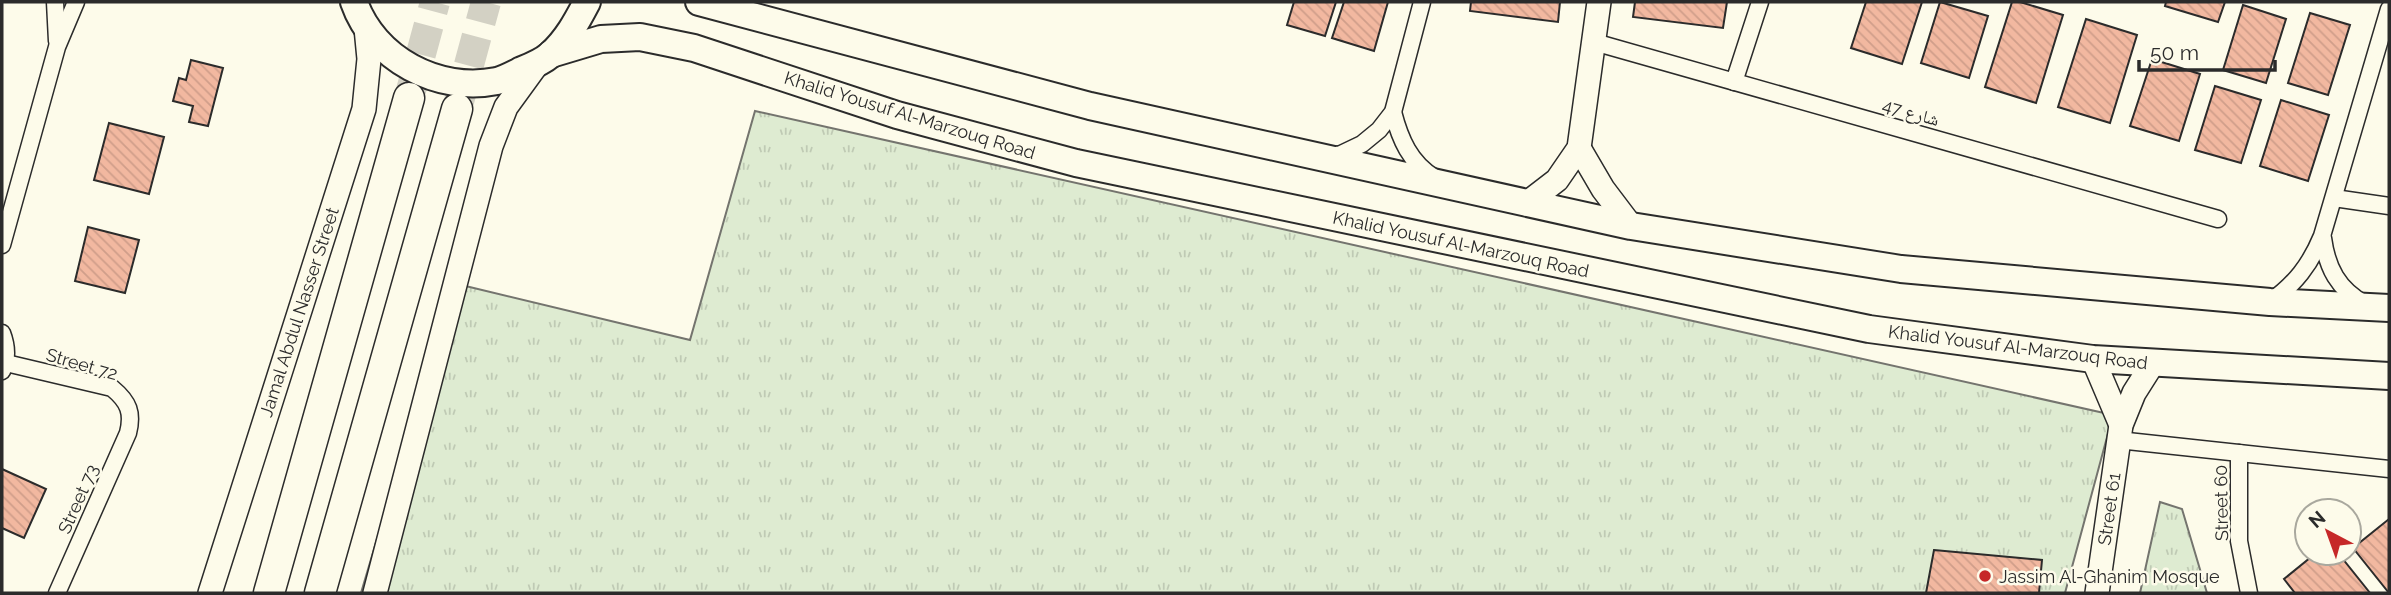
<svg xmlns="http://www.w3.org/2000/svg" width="2391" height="595" viewBox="0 0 2391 595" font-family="Raleway,'Noto Naskh Arabic',sans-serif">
<defs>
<pattern id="park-tufts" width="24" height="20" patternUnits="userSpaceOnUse" patternTransform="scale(1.75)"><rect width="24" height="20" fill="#deebd1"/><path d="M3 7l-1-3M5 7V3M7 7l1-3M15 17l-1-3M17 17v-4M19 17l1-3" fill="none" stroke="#bfcab4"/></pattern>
<pattern id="building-back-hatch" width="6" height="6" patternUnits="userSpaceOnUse" patternTransform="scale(1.75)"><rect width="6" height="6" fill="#f2b8a0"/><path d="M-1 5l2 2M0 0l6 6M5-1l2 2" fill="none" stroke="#d09e8a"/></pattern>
</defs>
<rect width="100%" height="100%" fill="#fdfbea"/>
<g fill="url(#park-tufts)" stroke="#74746e" stroke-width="2">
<polygon points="755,111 2113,415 2065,593 361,593 453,283 690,340"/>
<polygon points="2160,502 2182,509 2207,593 2140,593"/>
</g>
<g fill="url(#building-back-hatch)" stroke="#2b2b2b" stroke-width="2">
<polygon points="1294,2 1336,2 1325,36 1287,25"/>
<polygon points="1344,2 1388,2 1374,51 1332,38"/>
<polygon points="1471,2 1560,2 1558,22 1470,11"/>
<polygon points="1635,2 1727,2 1723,28 1633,17"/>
<polygon points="1866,2 1922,2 1902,64 1851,48"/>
<polygon points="1940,2 1988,16 1969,78 1921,63"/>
<polygon points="2012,2 2020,2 2063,15 2036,103 1985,87"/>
<polygon points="2166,2 2225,2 2218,22 2165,6"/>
<polygon points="2243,5 2286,19 2266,83 2223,70"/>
<polygon points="2310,13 2350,25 2328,95 2288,83"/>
<polygon points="2086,19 2137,35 2110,123 2058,107"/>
<polygon points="2152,59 2200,74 2179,141 2130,126"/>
<polygon points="191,60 223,68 208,126 189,122 193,106 173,101 179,78 186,80"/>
<polygon points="2215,86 2261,100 2241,163 2195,150"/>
<polygon points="2281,100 2329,115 2308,181 2260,166"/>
<polygon points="109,123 164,137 149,194 94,180"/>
<polygon points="88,227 139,240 125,293 75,281"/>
<polygon points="2,469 46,489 24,538 2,528"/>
<polygon points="2389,519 2389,593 2353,548"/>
<polygon points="1934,550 2042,560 2039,593 1926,593"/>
<polygon points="2316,553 2338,553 2370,593 2295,593 2284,579"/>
</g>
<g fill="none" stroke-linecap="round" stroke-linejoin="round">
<g stroke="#d3d1c4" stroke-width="30" stroke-dasharray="30 15" stroke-linecap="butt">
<polyline points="409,98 435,2"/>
<polyline points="457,109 486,2"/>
</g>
<defs>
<g id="street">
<polyline points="55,2 57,41"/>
<polyline points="1594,42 2218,219"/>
<polyline points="1734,82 1760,2"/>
<path d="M 1393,112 C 1400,139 1410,163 1435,178"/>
<polyline points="1330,156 1341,154 1362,144 1379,130 1393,112 1422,2"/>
<polyline points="2334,198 2389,206"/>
<path d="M 2323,238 C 2327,268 2338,289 2365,304"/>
<polyline points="2,245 57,47 76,2"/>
<path d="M 2270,302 C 2295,284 2310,265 2322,236 L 2389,9"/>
<path d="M 2,333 C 7,346 8,358 2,371"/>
<path d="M 6,363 L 112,388 C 129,402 133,413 128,433 L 57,593"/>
<polyline points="2118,440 2389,469"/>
<polyline points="2239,453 2239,541 2249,593"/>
</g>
<g id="secondary">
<polyline points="1579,148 1603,189 1631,226"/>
<polyline points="1526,204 1557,180 1579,148 1599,2"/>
<polyline points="2093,359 2121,425"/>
<polyline points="210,593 364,109 369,59 366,28"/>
<polyline points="375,593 491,146 506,107 538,63"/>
<polyline points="2097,593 2121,425 2134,393 2153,363"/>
</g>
<g id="primary">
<path d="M 354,2 C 374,59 438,93 497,81 C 505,79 514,74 522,70 C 532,66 542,62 550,55 C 567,40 577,21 587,2"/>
<polyline points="699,2 1090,106 1631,226 1901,269 2270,302 2389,308"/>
<polyline points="551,54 601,39 640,37 694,48 897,115 1076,163 1869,329 2093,359 2389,376"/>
</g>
<g id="highway">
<polyline points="269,593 409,98"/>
<polyline points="320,593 457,109"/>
</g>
</defs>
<use href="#street" stroke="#2b2b2b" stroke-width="19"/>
<use href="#secondary" stroke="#2b2b2b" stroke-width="26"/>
<use href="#primary" stroke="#2b2b2b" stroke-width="30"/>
<use href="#highway" stroke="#2b2b2b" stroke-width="33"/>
<use href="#street" stroke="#fdfbea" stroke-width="16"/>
<use href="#secondary" stroke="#fdfbea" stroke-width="23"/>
<use href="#primary" stroke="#fdfbea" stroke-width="26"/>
<use href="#highway" stroke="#fdfbea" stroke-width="30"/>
</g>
<circle fill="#c62828" stroke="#fdfbea" stroke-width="2.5" cx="1985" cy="576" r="7"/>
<g text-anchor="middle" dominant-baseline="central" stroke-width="5" stroke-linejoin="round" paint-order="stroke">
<g font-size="18" fill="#2b2b2b" stroke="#fdfbea">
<text transform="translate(1911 112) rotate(16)">شارع 47</text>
<text transform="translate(910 115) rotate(17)">Khalid Yousuf Al-Marzouq Road</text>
<text transform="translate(1461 244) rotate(12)">Khalid Yousuf Al-Marzouq Road</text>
<text transform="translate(299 312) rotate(-72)">Jamal Abdul Nasser Street</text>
<text transform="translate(2018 347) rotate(7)">Khalid Yousuf Al-Marzouq Road</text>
<text transform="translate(82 364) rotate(16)">Street 72</text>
<text transform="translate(78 499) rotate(-66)">Street 73</text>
<text transform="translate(2221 503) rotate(-91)">Street 60</text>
<text transform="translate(2109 509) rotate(-82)">Street 61</text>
</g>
<g font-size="18" fill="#2b2b2b" stroke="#fdfbea" text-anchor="start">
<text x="1999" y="576">Jassim Al-Ghanim Mosque</text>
</g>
</g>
<rect width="2391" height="595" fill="none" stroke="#2b2b2b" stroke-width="7"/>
<g transform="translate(2328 532) rotate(319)"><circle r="33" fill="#fdfbea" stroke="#a9a89e" stroke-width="2"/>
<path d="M0-5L12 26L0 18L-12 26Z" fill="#c62828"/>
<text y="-10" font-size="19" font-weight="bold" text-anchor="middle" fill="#2b2b2b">N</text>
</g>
<path d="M2139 60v10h136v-10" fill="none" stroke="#2b2b2b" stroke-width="3.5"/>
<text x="2150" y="60" font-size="21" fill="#2b2b2b" stroke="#fdfbea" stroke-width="5" paint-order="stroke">50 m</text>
</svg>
